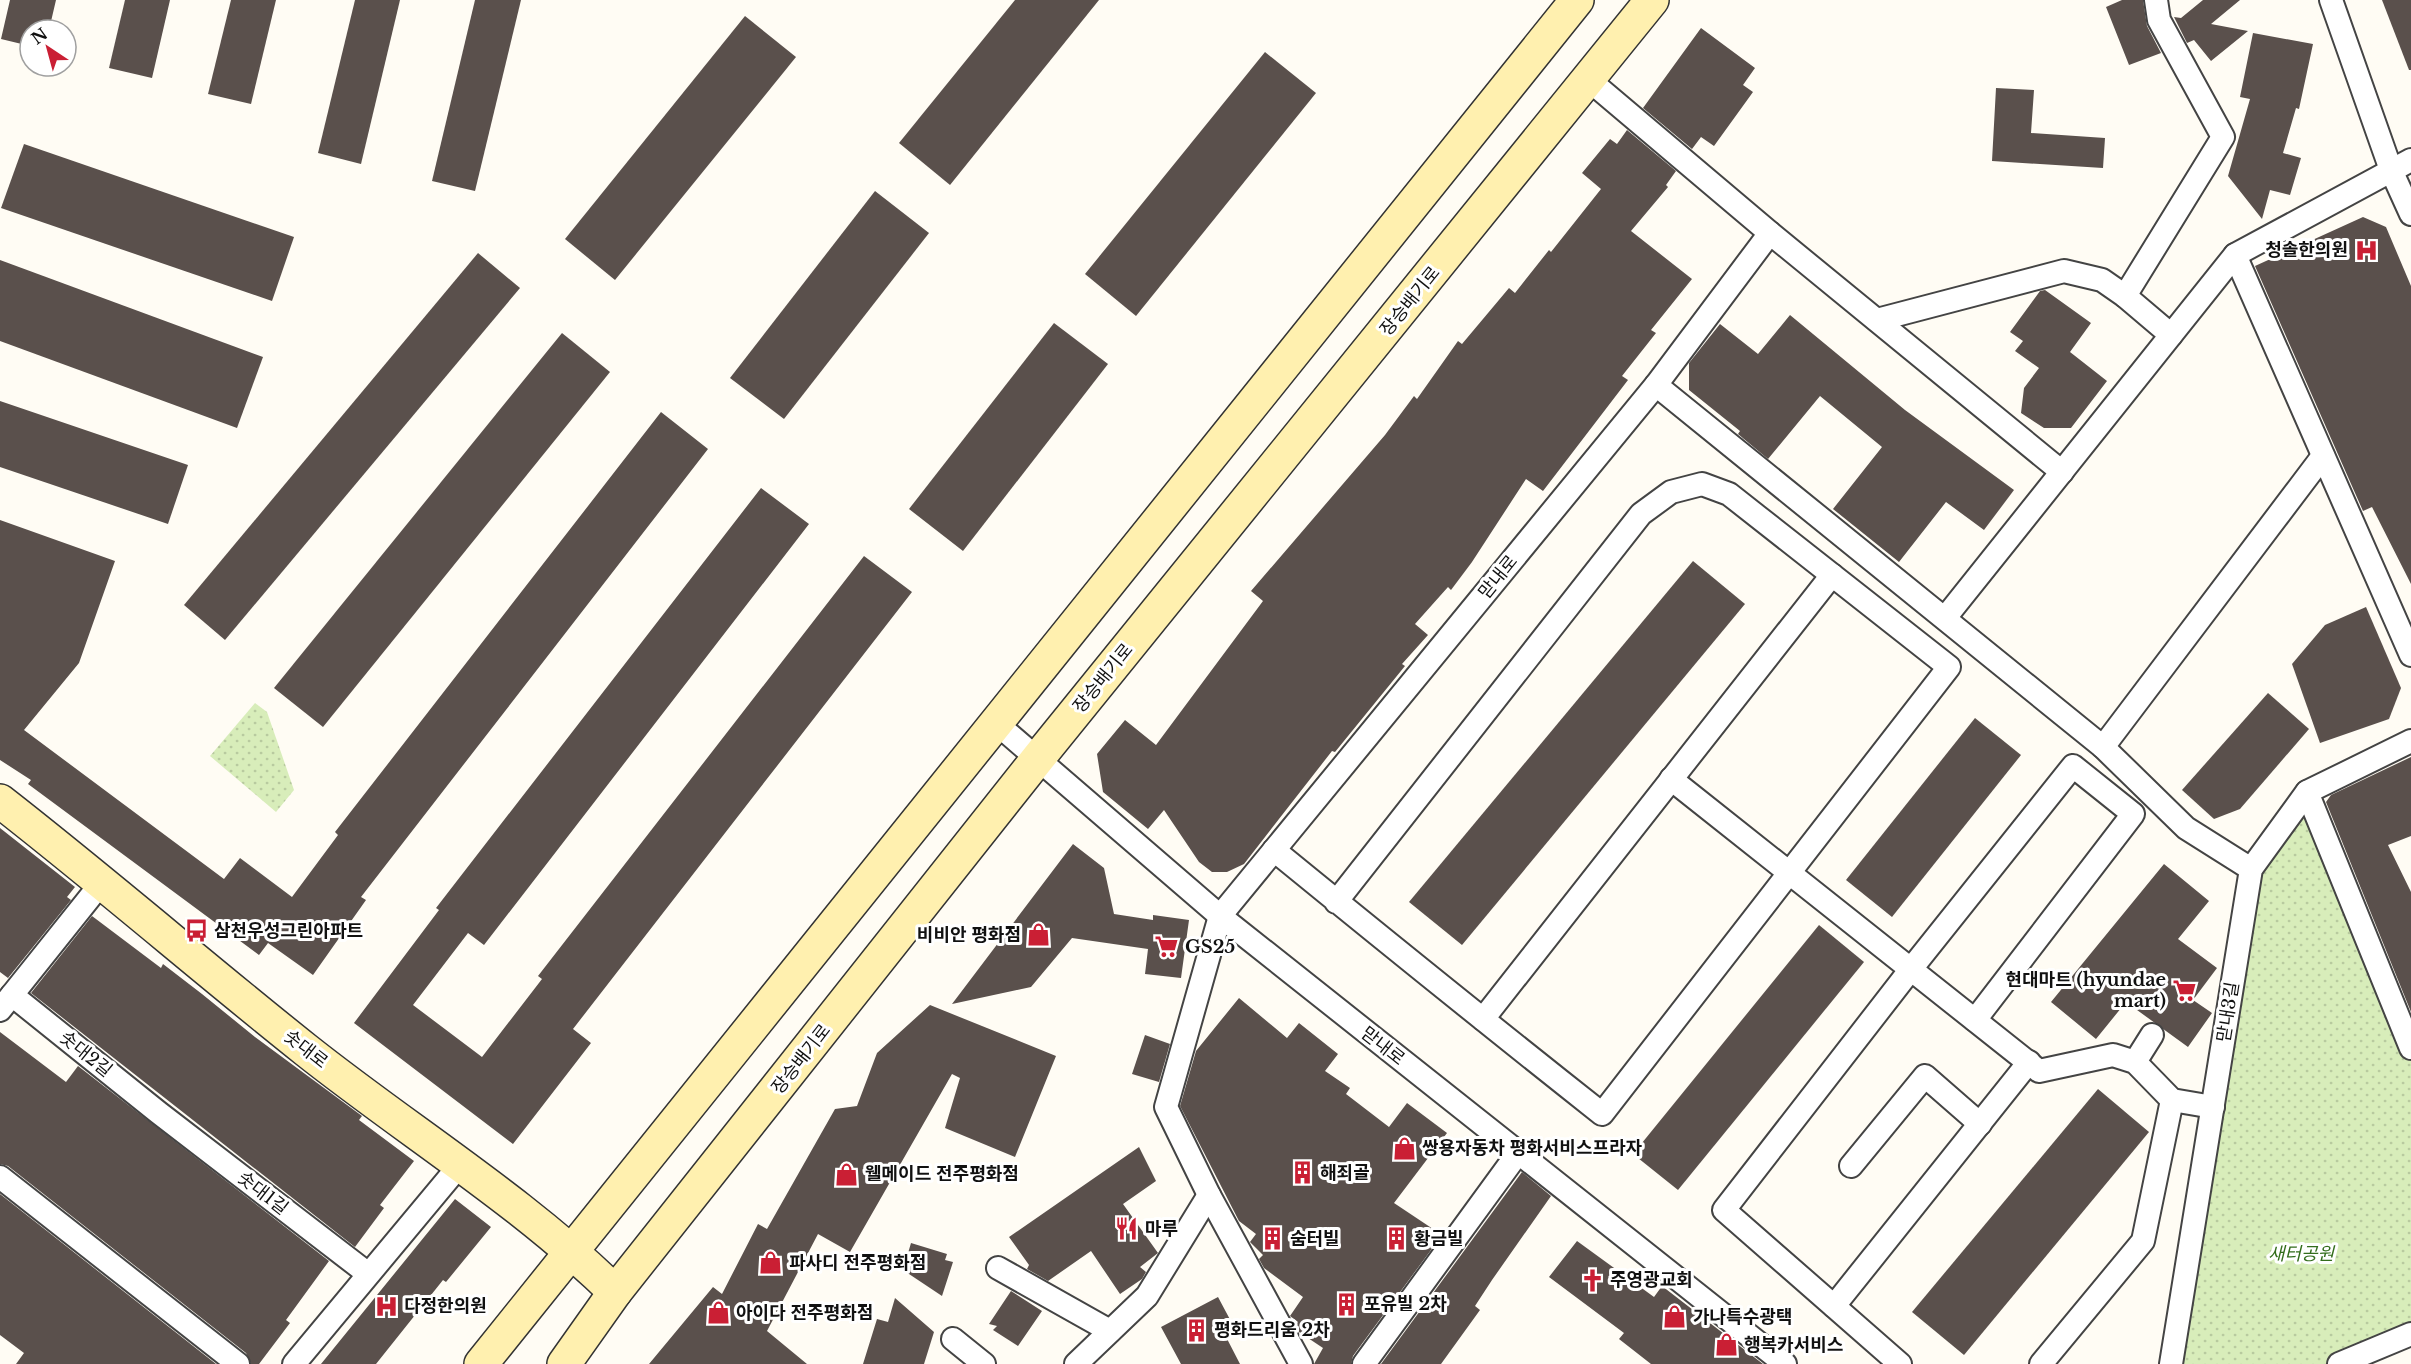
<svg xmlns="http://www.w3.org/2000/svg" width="2411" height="1364" viewBox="0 0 2411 1364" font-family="'Libre Baskerville','Noto Sans KR',serif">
<defs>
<pattern id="park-dots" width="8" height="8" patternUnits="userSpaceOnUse" patternTransform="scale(1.5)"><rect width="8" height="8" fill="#d8edba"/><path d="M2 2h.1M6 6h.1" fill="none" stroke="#b8ca9f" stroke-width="1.8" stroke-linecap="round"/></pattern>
</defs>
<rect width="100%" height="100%" fill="#fffcf4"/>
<g fill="url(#park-dots)">
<polygon points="255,703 267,712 294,790 276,812 210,756"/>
<polygon points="2307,792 2411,1048 2411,1334 2339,1364 2171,1364 2251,869"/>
</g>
<g fill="#5a504c">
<polygon points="10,0 56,0 49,30 30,30 30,46 1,39"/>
<polygon points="125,0 170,0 152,78 109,68"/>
<polygon points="231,0 276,0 251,104 208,94"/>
<polygon points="355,0 400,0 361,164 318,153"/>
<polygon points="475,0 521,0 475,191 432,181"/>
<polygon points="1015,0 1099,0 950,185 899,143"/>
<polygon points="2122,0 2143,0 2147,26 2161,53 2129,65 2106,7"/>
<polygon points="2203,0 2240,0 2211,24 2248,31 2211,61 2194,40 2187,43 2174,17 2181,18"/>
<polygon points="2382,0 2411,0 2411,70 2409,70"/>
<polygon points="745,16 796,57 615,280 565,239"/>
<polygon points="1701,28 1755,68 1743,85 1753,92 1714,146 1701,137 1692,149 1643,108"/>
<polygon points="2253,33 2313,44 2299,109 2296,108 2283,153 2301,158 2290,195 2270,190 2262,219 2228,176 2250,99 2240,97"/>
<polygon points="1265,52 1316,93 1136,316 1085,274"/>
<polygon points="1996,88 2034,90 2031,133 2105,138 2103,168 1992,161"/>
<polygon points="1627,130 1676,171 1666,185 1668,187 1631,231 1692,279 1651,330 1656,333 1622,376 1628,380 1543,491 1526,479 1472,562 1451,590 1448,587 1415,624 1428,635 1402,664 1405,666 1335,752 1332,751 1244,864 1227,872 1212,872 1199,862 1164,810 1148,829 1103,792 1097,754 1125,720 1156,745 1263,601 1251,591 1385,435 1414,396 1417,399 1458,341 1462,344 1509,288 1515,293 1549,250 1551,252 1601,189 1582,173 1610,139 1617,144"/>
<polygon points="24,144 294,237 272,301 1,208"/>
<polygon points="875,191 929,233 784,419 730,378"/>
<polygon points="2363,217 2386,227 2411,286 2411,584 2372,507 2363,511 2255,266"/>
<polygon points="478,253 520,288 225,640 184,605"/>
<polygon points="0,260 263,357 237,428 0,341"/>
<polygon points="2045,290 2091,323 2070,352 2107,381 2071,428 2044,428 2021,413 2024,388 2039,368 2015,351 2023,341 2010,332 2040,291"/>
<polygon points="1790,315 1905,410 2014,490 1984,530 1946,502 1899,562 1833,509 1882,447 1820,396 1768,459 1738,434 1740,431 1689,390 1689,363 1720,324 1758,354"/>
<polygon points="1054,323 1108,364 963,551 909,509"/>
<polygon points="562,333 610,372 323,727 274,688"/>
<polygon points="0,401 188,465 168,524 0,467"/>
<polygon points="661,412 708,449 361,897 366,900 313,975 268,943 259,955 28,784 31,780 0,760 0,520 115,561 79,663 24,730 224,879 240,858 292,897 338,835 335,832"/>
<polygon points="761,488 809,524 484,945 468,933 413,1005 482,1057 542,979 538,976 864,556 912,592 573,1029 591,1043 513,1144 354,1023 439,910 436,908"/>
<polygon points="1693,561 1745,604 1462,945 1409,902"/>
<polygon points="2366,607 2401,688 2389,719 2320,743 2292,664 2325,625"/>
<polygon points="2268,693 2309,729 2240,809 2214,819 2182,790"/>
<polygon points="1975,718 2021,755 1892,917 1846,880"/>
<polygon points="2411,757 2411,836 2388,845 2411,892 2411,1012 2326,802 2331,795"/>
<polygon points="0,828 75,887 67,897 71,900 8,978 0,972"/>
<polygon points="1073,844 1104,868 1114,914 1153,920 1153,915 1189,920 1181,978 1145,974 1148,949 1072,938 1031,987 952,1004"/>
<polygon points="2164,864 2209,901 2178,939 2217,968 2193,1000 2212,1013 2188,1047 2126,1002 2096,1039 2051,1002"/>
<polygon points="92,916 161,968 163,964 202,994 255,1037 362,1116 359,1120 414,1161 380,1205 384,1208 355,1247 31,993"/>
<polygon points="1819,925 1864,962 1678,1190 1633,1154"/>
<polygon points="1239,998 1287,1038 1299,1023 1338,1054 1325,1071 1350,1088 1346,1094 1389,1127 1407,1103 1447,1133 1394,1203 1442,1235 1353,1356 1351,1364 1314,1364 1323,1348 1299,1332 1295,1325 1298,1322 1290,1316 1303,1297 1264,1268 1259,1259 1263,1255 1250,1242 1256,1234 1239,1221 1180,1106 1196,1051"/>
<polygon points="930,1005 1056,1056 1015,1157 945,1128 960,1078 952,1074 850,1252 818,1234 767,1331 807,1364 649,1364 713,1287 722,1294 758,1224 767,1229 835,1109 857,1106 877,1053"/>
<polygon points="0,1032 66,1082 78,1066 329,1261 286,1320 290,1323 259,1364 251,1364 246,1353 8,1166 0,1164"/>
<polygon points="1145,1035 1170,1044 1159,1082 1132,1074"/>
<polygon points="2098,1089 2149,1132 1964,1355 1912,1312"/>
<polygon points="1139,1147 1156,1181 1123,1204 1158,1253 1140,1267 1146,1272 1142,1279 1120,1294 1091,1251 1048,1281 1027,1269 1029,1265 1009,1237"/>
<polygon points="1522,1172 1551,1196 1492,1280 1475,1306 1480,1310 1441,1364 1381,1364"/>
<polygon points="0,1194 216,1364 16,1364 24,1353 0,1335"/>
<polygon points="455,1199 491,1227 446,1282 443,1280 376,1364 321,1364"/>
<polygon points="1577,1241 1654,1297 1662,1286 1763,1364 1651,1364 1619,1339 1624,1333 1549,1277"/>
<polygon points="911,1243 947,1254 945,1260 953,1262 942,1296 903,1270"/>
<polygon points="1011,1291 1042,1311 1018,1346 993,1330 997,1326 989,1324"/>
<polygon points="1218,1297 1234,1327 1224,1333 1240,1364 1181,1364 1161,1327"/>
<polygon points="895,1298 934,1332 924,1364 863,1364 877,1319 888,1322"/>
</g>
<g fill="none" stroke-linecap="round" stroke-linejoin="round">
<defs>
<g id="street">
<polyline points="2156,0 2159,20 2223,137 2125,296 2171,335"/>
<polyline points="2331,0 2391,170 2411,214"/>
<polyline points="1589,80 1770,233 2062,472"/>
<polyline points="2235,255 2411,655"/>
<polyline points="1877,320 2064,271 2102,280 2125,296"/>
<polyline points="1656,385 2103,747 2186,828 2251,869"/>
<polyline points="1945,618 2235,255 2411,160"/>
<polyline points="996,723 1220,916 1785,1364"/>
<polyline points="2103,747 2323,456"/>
<polyline points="1671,779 2039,1071 2113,1055 2135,1062 2172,1100 2213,1107"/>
<polyline points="2307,792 2411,1048"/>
<path d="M 1274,850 C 1383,939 1492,1027 1602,1114 L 1949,667 L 1729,494 L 1702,484 L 1671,492 L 1641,514 L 1336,902"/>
<polyline points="12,995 159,1113 367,1273"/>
<polyline points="0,1010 103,881"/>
<polyline points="1483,1019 1832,575"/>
<polyline points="2135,1062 2152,1035"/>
<polyline points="1851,1166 1925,1076 1980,1124"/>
<polyline points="0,1177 238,1364"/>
<polyline points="998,1268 1110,1331"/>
<polyline points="1834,1306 2029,1062"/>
<polyline points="953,1339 984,1364"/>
<polyline points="294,1364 459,1166"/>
<polyline points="1076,1364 1147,1296 1209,1195"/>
<polyline points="1301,1364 1209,1195 1166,1107 1220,916 1656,385 1770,233"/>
<polyline points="1364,1364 1518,1153"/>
<polyline points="1900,1364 1724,1210 1911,969 2073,766 2133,814 1975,1020"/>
<polyline points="2041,1364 2143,1241 2172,1100"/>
<polyline points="2171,1364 2251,869 2307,792 2411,741"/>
<polyline points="2339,1364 2411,1334"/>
</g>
<g id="secondary">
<path d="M 0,801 C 104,882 203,968 306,1050 C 408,1131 522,1201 615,1292"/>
<polyline points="481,1364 1577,0"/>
<polyline points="564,1364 615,1292 1039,757 1652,0"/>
</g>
</defs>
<use href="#street" stroke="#444" stroke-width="26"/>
<use href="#secondary" stroke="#333" stroke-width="36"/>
<use href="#street" stroke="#fff" stroke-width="22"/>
<use href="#secondary" stroke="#fff0af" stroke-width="33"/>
</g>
<defs>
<symbol id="hospital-bare" viewBox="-9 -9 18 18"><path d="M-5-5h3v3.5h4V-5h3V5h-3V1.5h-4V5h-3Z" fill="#ca1f34" stroke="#fff" stroke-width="2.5" paint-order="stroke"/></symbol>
<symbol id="bus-bare" viewBox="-9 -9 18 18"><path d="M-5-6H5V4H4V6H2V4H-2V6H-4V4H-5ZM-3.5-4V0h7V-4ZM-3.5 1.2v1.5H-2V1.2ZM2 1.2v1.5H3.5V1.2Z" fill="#ca1f34" stroke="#fff" stroke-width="2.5" paint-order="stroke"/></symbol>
<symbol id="shop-bare" viewBox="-9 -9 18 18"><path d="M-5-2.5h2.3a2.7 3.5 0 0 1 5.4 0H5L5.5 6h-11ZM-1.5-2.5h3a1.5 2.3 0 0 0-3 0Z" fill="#ca1f34" stroke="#fff" stroke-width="2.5" paint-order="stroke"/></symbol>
<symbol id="supermarket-bare" viewBox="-9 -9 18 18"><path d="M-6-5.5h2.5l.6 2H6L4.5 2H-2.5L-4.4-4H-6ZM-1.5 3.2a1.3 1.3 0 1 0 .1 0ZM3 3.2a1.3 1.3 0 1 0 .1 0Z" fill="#ca1f34" stroke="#fff" stroke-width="2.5" paint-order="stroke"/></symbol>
<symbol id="building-bare" viewBox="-9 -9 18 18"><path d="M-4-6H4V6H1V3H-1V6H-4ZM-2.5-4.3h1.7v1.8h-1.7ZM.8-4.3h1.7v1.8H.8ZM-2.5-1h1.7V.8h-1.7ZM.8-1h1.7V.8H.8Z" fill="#ca1f34" stroke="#fff" stroke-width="2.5" paint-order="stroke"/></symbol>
<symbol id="restaurant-bare" viewBox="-9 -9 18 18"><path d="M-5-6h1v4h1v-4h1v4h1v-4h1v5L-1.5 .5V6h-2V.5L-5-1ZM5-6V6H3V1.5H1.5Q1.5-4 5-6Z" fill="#ca1f34" stroke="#fff" stroke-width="2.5" paint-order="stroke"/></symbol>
<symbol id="church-bare" viewBox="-9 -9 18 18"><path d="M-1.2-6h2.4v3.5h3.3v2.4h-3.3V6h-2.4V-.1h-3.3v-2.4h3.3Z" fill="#ca1f34" stroke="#fff" stroke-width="2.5" paint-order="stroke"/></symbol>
</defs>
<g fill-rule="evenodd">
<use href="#hospital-bare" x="2350" y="234" width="33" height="33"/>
<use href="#bus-bare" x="180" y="914" width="33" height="33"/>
<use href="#shop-bare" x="1022" y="918" width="33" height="33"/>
<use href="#supermarket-bare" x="1150" y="930" width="33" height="33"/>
<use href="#supermarket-bare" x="2168" y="974" width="33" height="33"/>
<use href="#shop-bare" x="1388" y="1132" width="33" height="33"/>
<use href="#building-bare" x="1286" y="1156" width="33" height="33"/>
<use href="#shop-bare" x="830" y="1158" width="33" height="33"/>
<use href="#restaurant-bare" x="1110" y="1212" width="33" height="33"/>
<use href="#building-bare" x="1256" y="1222" width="33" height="33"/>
<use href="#building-bare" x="1380" y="1222" width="33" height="33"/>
<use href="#shop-bare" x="754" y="1246" width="33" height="33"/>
<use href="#church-bare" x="1576" y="1264" width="33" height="33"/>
<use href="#building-bare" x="1330" y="1288" width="33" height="33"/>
<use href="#hospital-bare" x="370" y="1290" width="33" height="33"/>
<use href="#shop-bare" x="702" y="1296" width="33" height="33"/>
<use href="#shop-bare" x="1658" y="1300" width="33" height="33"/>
<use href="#building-bare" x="1180" y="1314" width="33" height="33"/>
<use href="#shop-bare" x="1710" y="1328" width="33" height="33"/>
</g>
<g text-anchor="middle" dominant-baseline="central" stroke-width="6" stroke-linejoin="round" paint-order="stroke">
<g font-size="18" font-weight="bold" fill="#111" stroke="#fff" text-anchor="start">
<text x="2348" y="250" text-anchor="end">청솔한의원</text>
<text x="214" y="931">삼천우성그린아파트</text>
<text x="1021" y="935" text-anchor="end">비비안 평화점</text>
<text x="1185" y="947">GS25</text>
<text x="2166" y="980" text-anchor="end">현대마트 (hyundae<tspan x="2166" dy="21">mart)</tspan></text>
<text x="1422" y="1148">쌍용자동차 평화서비스프라자</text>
<text x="1320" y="1173">해죄골</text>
<text x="865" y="1174">웰메이드 전주평화점</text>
<text x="1145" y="1229">마루</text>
<text x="1290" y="1239">숨터빌</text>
<text x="1414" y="1239">황금빌</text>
<text x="789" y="1263">파사디 전주평화점</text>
<text x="1610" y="1280">주영광교회</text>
<text x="1364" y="1304">포유빌 2차</text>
<text x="404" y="1306">다정한의원</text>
<text x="736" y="1313">아이다 전주평화점</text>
<text x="1693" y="1317">가나특수광택</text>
<text x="1214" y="1330">평화드리움 2차</text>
<text x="1744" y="1345">행복카서비스</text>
</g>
<g font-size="18" fill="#111" stroke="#fff">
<text transform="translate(1410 301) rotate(-51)">장승배기로</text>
<text transform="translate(1498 577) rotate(-51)">맏내로</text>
<text transform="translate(1103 678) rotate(-51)">장승배기로</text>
<text transform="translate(2228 1012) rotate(-81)">맏내3길</text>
<text transform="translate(1383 1046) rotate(38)">맏내로</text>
<text transform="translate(306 1049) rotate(38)">솟대로</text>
<text transform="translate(86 1054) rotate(39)">솟대2길</text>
<text transform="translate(801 1059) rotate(-52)">장승배기로</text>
<text transform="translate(263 1193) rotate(38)">솟대1길</text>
</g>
<g font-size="18" font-style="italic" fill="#336d1c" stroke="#fff">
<text x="2301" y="1254">새터공원</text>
</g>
</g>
<g transform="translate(48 48) rotate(324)"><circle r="28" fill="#ffffff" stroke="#a0a0a0" stroke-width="1.5"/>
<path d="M0-4.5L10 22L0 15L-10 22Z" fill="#ca1f34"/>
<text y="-9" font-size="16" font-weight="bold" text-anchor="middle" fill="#111111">N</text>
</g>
</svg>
